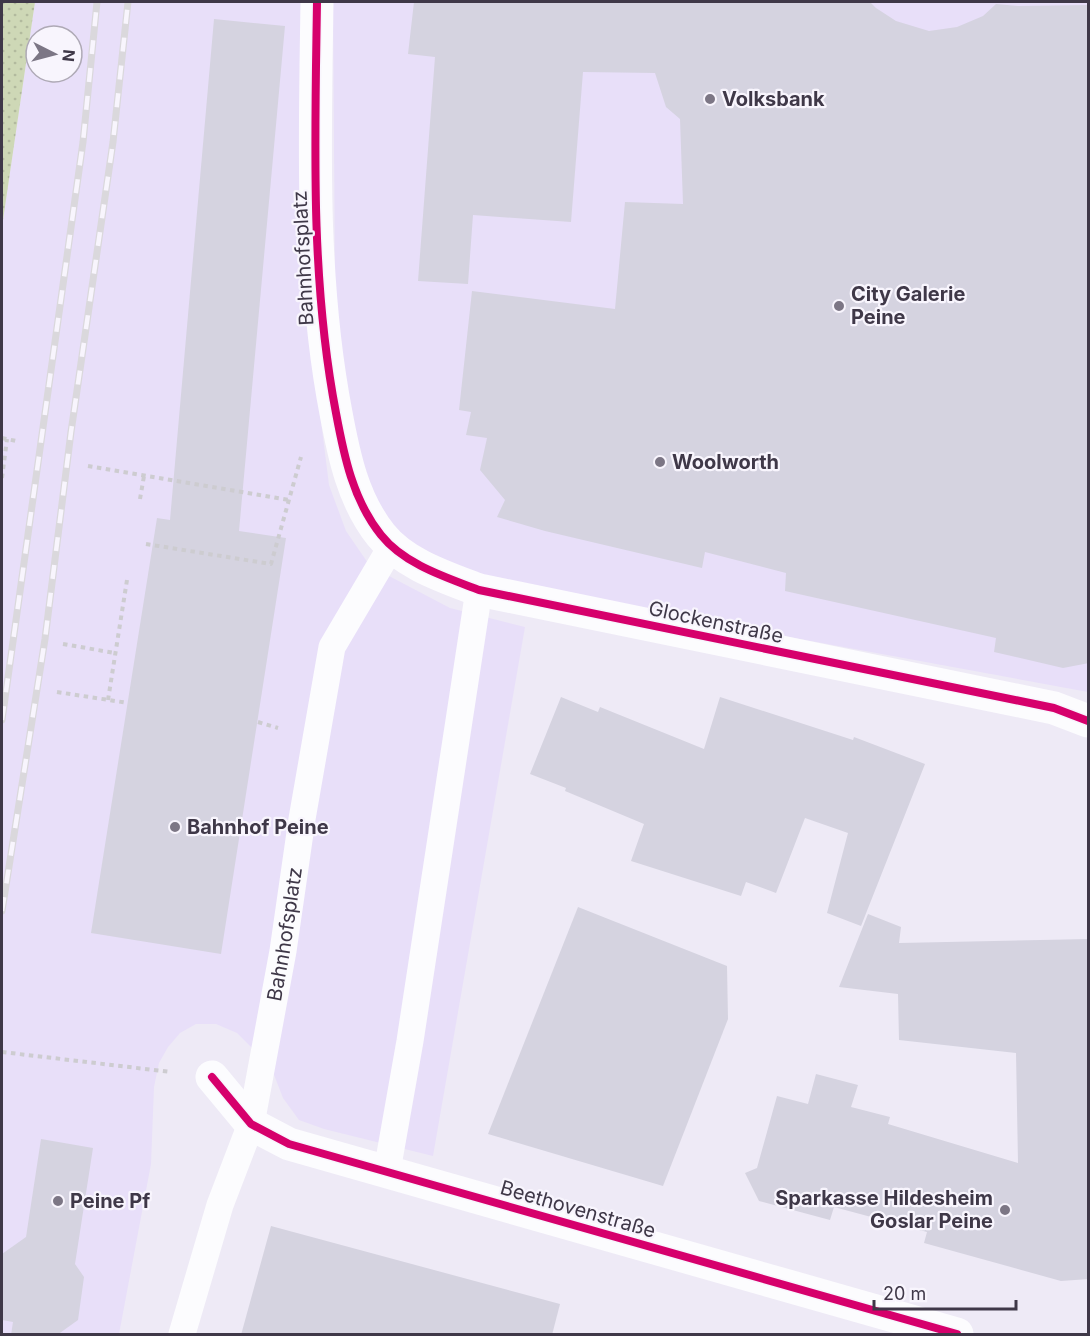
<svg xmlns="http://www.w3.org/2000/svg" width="1090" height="1336" viewBox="0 0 1090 1336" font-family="Inter,sans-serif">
<defs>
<pattern id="grass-dots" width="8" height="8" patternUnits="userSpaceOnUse" patternTransform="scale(1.5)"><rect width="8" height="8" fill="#ced8b6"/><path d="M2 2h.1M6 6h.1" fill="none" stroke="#b2ba9e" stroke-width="1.8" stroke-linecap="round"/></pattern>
</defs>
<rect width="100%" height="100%" fill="#eeeaf6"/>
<g fill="#e8dff9" fill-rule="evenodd">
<path d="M 35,2 L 301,2 L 300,254 L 329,485 L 346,531 L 370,566 L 450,608 L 525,627 L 433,1156 L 324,1129 L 299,1120 L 283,1098 L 271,1067 L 237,1033 L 216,1024 L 196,1024 L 180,1033 L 168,1047 L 159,1063 L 154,1087 L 151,1164 L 119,1334 L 2,1334 L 2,227 ZM 36,36 L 72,36 L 72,72 L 36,72 Z"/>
<polygon points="333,2 1088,2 1088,692 615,605 482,578 399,537 360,470 340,363 335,281"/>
</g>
<polygon fill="url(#grass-dots)" points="2,2 35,2 2,227"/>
<g fill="#d5d3e0">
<polygon points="414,2 870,2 876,8 896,21 929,31 957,27 983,16 996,4 1018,6 1089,5 1089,663 1063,668 994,652 996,638 785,591 786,573 705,552 702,568 545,531 497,517 505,500 480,470 487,438 466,435 471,412 459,410 472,291 615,309 625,202 683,204 680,119 666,107 655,73 583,72 571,222 473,215 468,284 418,281 435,57 408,54"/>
<polygon points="214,19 285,26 239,531 286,538 221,954 91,933 157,518 170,520"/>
<polygon points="561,697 598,712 600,707 704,749 720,697 853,740 854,737 925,764 861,926 827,913 848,833 805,818 776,893 746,882 741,896 631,861 644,824 565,791 566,788 530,774"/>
<polygon points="578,907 727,966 728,1019 663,1186 488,1134"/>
<polygon points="868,914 901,927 899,943 1089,939 1089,1279 1061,1281 924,1243 927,1232 834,1207 830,1220 759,1201 745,1173 757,1168 777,1096 808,1104 816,1074 858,1085 851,1107 890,1117 888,1124 1018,1163 1016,1053 899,1040 898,994 839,987"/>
<polygon points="41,1139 93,1148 75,1264 84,1277 78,1320 57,1335 11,1335 13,1322 2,1320 2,1254 26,1237"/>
<polygon points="271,1226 560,1304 552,1335 241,1335"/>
</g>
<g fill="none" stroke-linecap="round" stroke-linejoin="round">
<g stroke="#cdccd0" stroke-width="4" stroke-dasharray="4.5 4.5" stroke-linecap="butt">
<polyline points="2,438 16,441"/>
<polyline points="88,466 289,500"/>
<polyline points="2,478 7,439"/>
<polyline points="140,499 144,476"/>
<polyline points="146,544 271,564 301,457"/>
<polyline points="63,644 115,653"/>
<polyline points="57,692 128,703"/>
<polyline points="108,700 127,580"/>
<polyline points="258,722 278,728"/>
<polyline points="2,1052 171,1072"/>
</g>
<g stroke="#fcfcfe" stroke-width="27">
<polyline points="387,1171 410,1041 479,590"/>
<path id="s1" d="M 182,1334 L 220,1205 L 251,1124 L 283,951 L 302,819 L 332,647 L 391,547"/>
</g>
<g stroke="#fcfcfe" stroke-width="33">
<path d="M 317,2 C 315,139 310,278 336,413 C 344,456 353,500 381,535 C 404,564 445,577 479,590 L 1054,708 L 1088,721"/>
<polyline points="212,1077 251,1124 289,1144 957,1334"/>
</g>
<defs>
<g id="rail">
<polyline points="2,720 83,142 97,2"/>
<polyline points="2,911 45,639 71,432 113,142 128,2"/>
</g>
</defs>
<use href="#rail" stroke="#dad8dc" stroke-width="7"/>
<use href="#rail" stroke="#f8f5fd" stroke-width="4.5" stroke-dasharray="14" stroke-linecap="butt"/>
<defs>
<g id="cycleway">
<path d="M 317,2 C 315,139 310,278 336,413 C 344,456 353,500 381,535 C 404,564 445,577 479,590 L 1054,708 L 1088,721"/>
<polyline points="212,1077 251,1124 289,1144 957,1334"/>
</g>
</defs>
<use href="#cycleway" stroke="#f8f5fd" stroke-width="11"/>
<use href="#cycleway" stroke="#d6006c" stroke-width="8"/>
</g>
<g fill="#7c7685" stroke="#f8f5fd" stroke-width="2">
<circle cx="710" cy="99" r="6"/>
<circle cx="839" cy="306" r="6"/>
<circle cx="660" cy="462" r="6"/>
<circle cx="175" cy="827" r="6"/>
<circle cx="58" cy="1201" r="6"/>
<circle cx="1005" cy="1210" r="6"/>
</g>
<g text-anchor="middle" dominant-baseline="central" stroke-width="4.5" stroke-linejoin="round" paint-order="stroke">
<g font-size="20" font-weight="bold" fill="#3f3848" stroke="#f8f5fd" text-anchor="start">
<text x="722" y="99">Volksbank</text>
<text x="851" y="294">City Galerie<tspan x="851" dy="23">Peine</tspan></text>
<text x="672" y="462">Woolworth</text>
<text x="187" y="827">Bahnhof Peine</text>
<text x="993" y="1198" text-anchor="end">Sparkasse Hildesheim<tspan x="993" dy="23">Goslar Peine</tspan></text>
<text x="70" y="1201">Peine Pf</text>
</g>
<g font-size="20" fill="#3f3848" stroke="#f8f5fd">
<text transform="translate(303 258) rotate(-93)">Bahnhofsplatz</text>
<text transform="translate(716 622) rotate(12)">Glockenstraße</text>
<text stroke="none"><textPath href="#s1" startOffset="414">Bahnhofsplatz</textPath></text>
<text transform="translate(578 1209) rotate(16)">Beethovenstraße</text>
</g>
</g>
<rect width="1090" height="1336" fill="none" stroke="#3f3848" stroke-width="6"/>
<g transform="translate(54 54) rotate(96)"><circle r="28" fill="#f8f5fd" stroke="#aea9b5" stroke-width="1.5"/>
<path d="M0-4.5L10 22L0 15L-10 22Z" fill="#7c7685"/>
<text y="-9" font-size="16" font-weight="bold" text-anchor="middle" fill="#3f3848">N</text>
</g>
<path d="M874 1300v9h142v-9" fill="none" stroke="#3f3848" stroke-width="3"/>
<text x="883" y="1300" font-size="18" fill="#3f3848" stroke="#f8f5fd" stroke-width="4.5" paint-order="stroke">20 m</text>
</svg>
